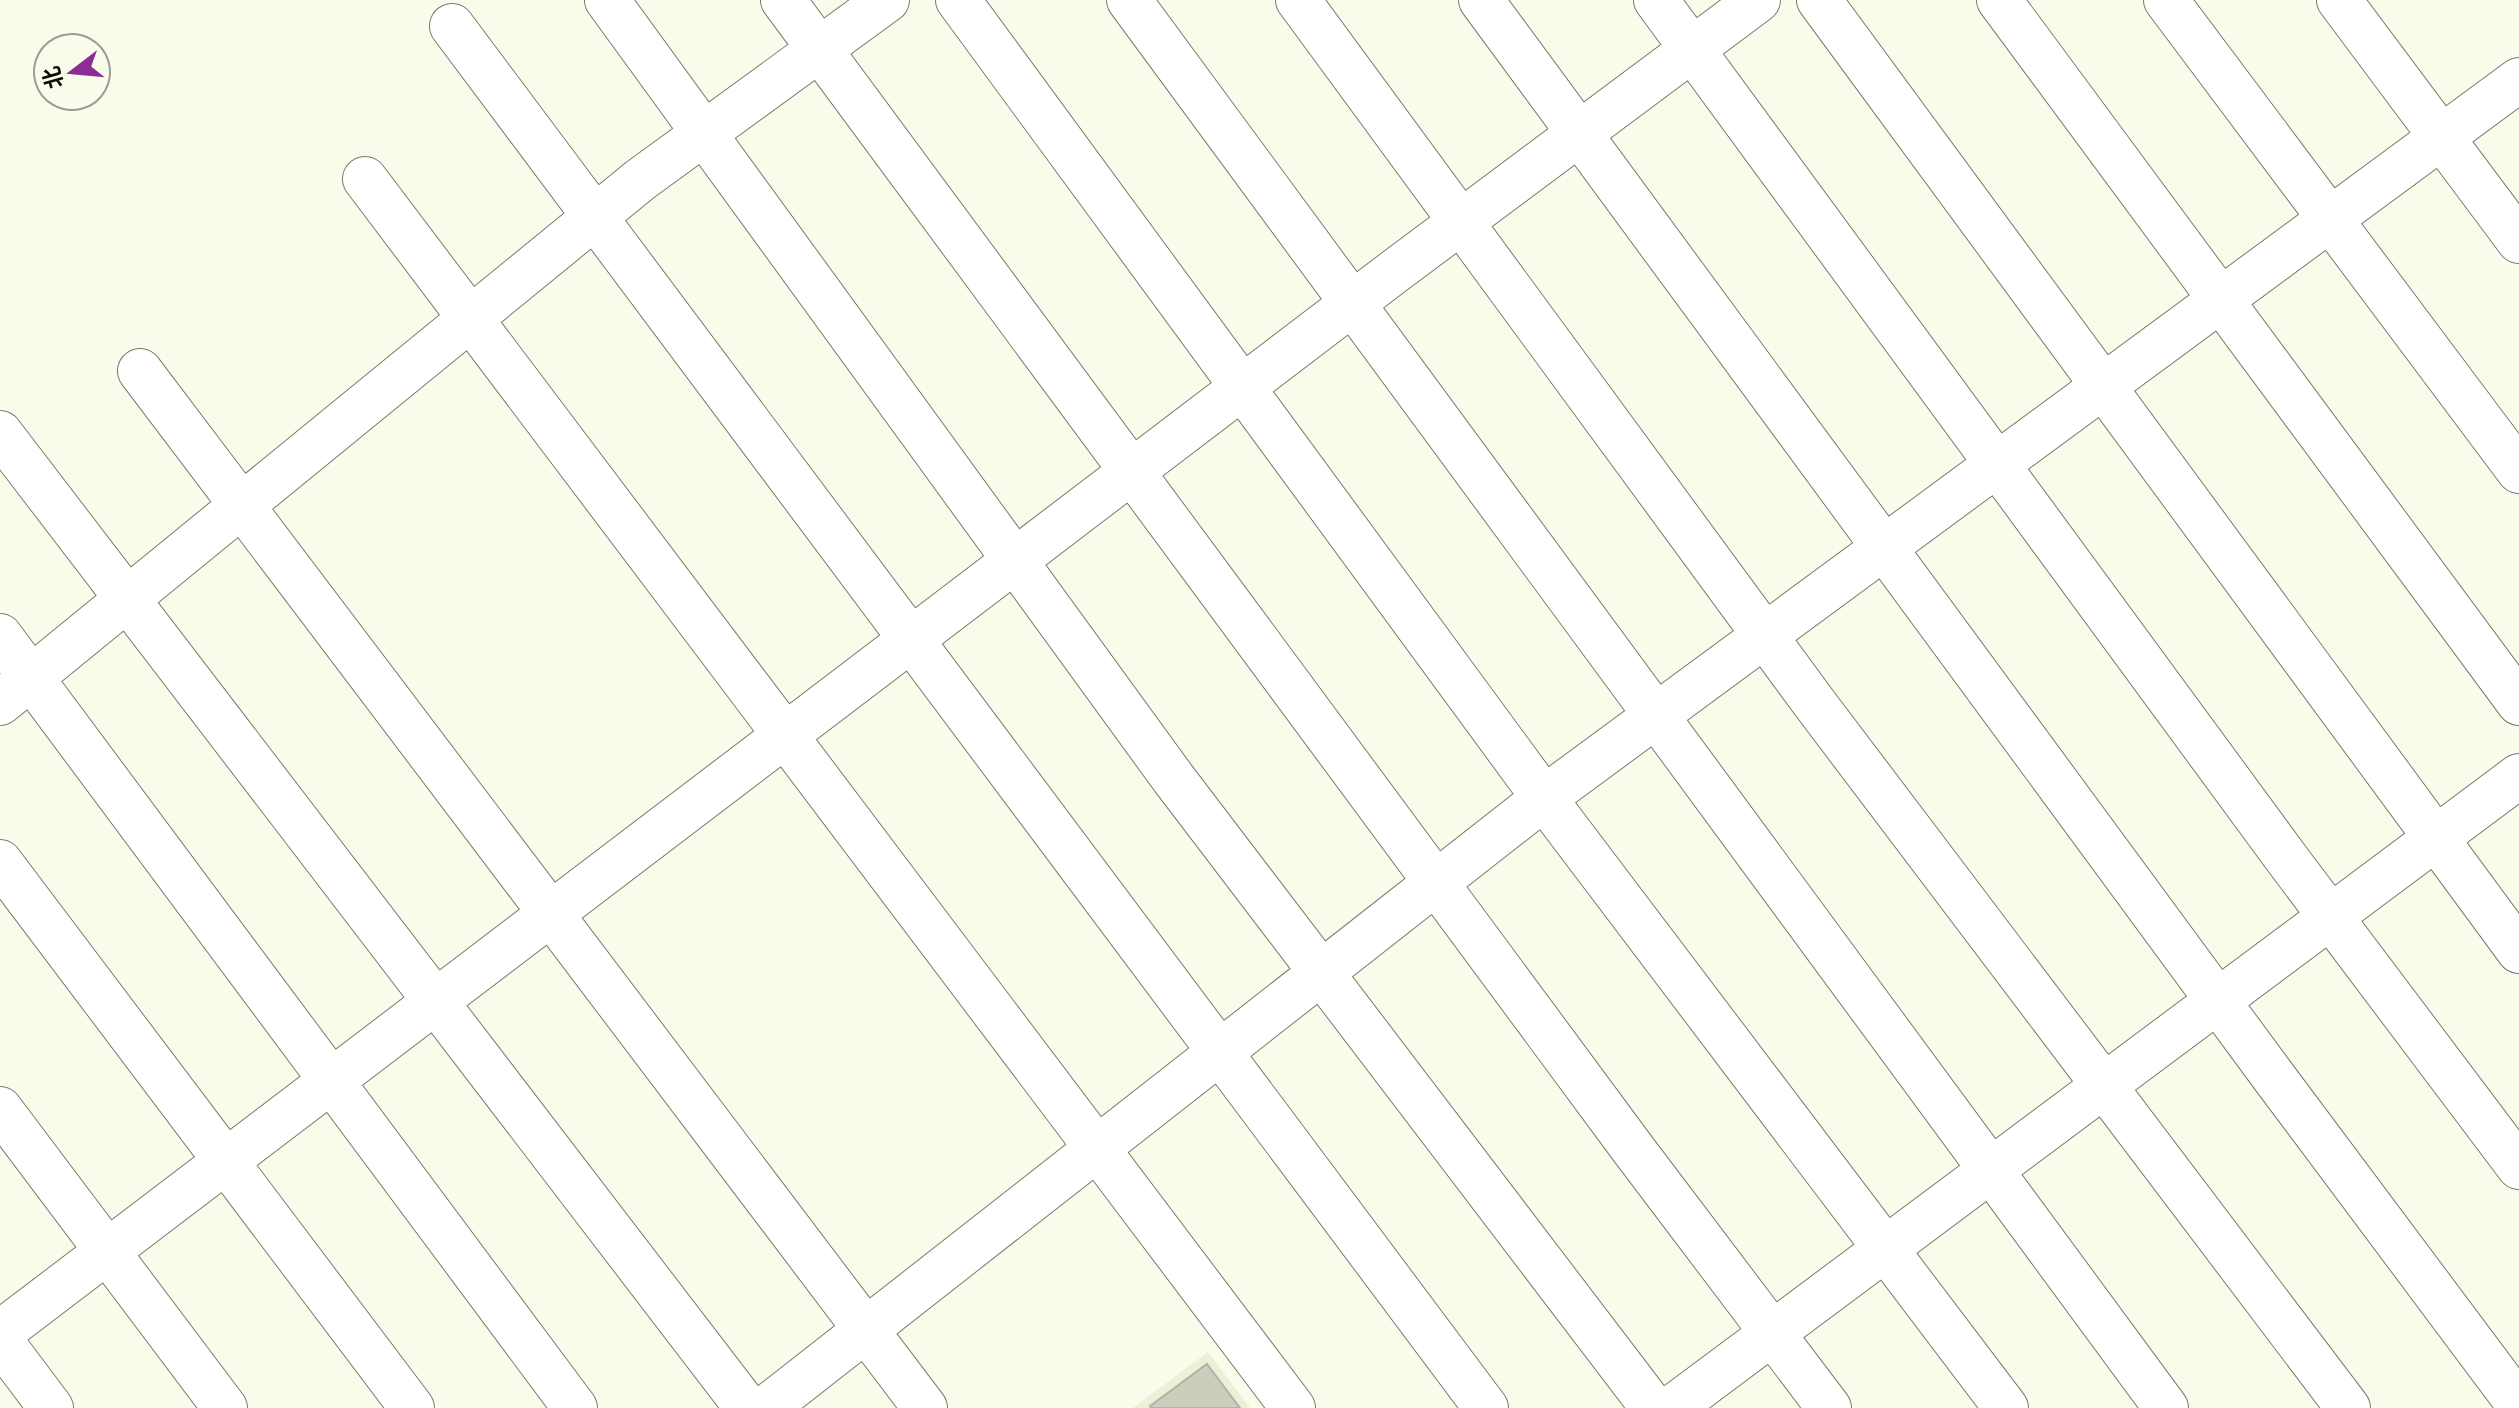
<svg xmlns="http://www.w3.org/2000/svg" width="2519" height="1408" viewBox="0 0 2519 1408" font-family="Mulish,'Noto Sans SC',sans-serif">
<rect width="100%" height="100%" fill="#f9fcea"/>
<polygon fill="#ecf0d7" points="1208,1352 1250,1408 1133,1408"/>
<polygon fill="#cbcebd" stroke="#b0b2a2" stroke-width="2" points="1207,1364 1240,1408 1151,1408 1150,1406"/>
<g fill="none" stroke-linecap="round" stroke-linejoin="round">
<defs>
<g id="minor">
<polyline points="607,0 1173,778 1653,1408"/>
<polyline points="783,0 1633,1149 1829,1408"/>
<polyline points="958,0 1544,798 2006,1408"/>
<polyline points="1129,0 2166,1408"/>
<polyline points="1298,0 1815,704 2348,1408"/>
<polyline points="1481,0 2273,1076 2519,1405"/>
<polyline points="1656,0 2287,859 2519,1167"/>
<polyline points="1819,0 2519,951"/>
<polyline points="1999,0 2519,703"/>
<polyline points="2166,0 2519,471"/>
<polyline points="2339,0 2519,241"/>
<polyline points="452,26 1486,1408"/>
<polyline points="365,179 1293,1408"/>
<polyline points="140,371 925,1408"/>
<polyline points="0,433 747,1408"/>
<polyline points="0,636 575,1408"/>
<polyline points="0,703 640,180 887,0"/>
<polyline points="0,862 412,1408"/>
<polyline points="0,1109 225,1408"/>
<polyline points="0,1333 1395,271 1758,0"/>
<polyline points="0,1340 51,1408"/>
<polyline points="766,1408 1544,798 2519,80"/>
<polyline points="1672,1408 2519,776"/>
</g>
</defs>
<use href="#minor" stroke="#797c6c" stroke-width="46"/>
<use href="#minor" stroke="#fff" stroke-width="44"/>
</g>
<g transform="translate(72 72) rotate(254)"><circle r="38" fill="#f9fcea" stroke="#9a9c8f" stroke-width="2"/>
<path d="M0-6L14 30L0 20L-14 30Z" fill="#8c2d96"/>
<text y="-12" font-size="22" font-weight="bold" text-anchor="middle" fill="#0c0d07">北</text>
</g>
</svg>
